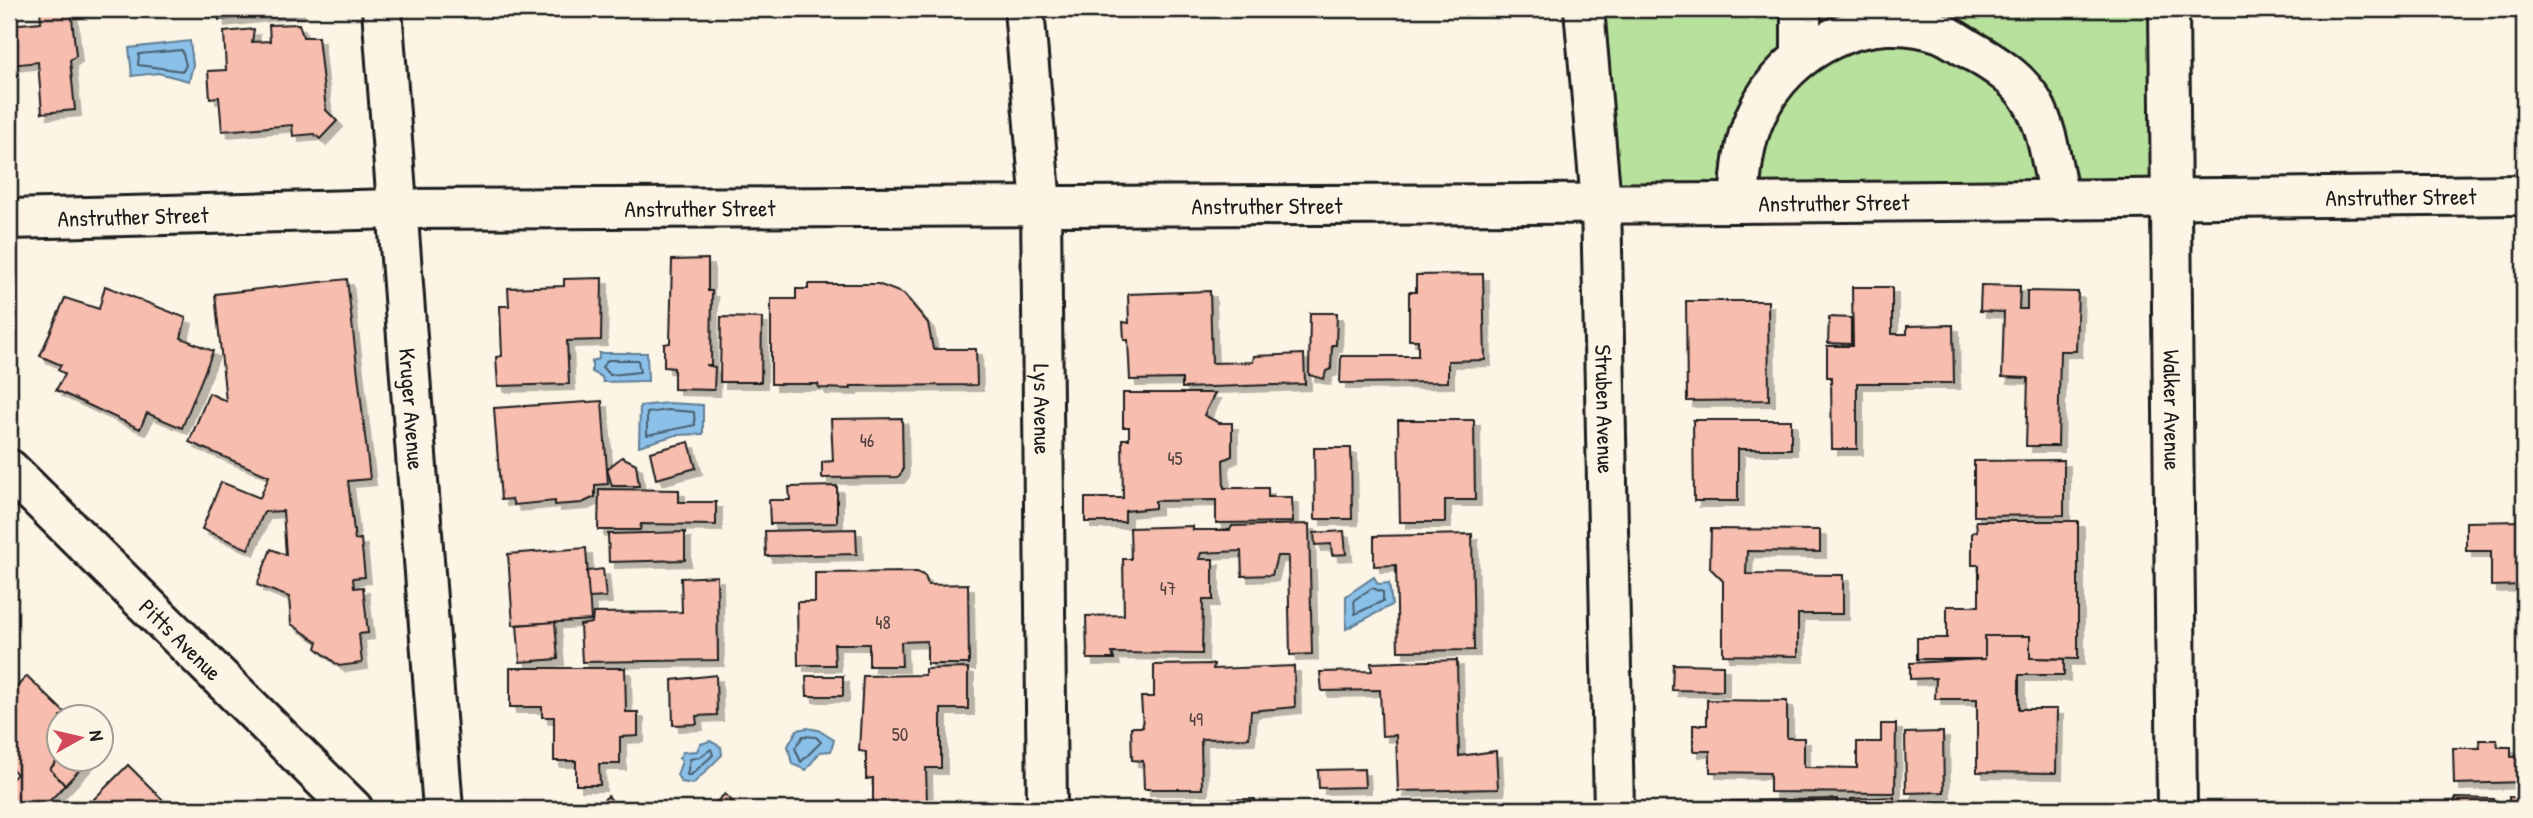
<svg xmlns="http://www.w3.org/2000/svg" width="2533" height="818" viewBox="0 0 2533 818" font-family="'Patrick Hand',sans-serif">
<defs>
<filter id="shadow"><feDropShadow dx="6" dy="6" stdDeviation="0" flood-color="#0004"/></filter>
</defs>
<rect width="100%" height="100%" fill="#fcf5e5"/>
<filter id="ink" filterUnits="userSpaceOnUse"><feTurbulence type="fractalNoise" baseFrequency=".0143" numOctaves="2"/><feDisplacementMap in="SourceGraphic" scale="14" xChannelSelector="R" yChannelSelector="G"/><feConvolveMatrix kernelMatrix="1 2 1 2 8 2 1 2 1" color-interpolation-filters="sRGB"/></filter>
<g filter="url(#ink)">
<g fill="#b8e19d" stroke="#6a7e5c" stroke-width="2">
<polygon points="1597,9 1788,9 1788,50 1728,189 1613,190"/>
<polygon points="1813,9 2156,9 2158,187 2071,189 1987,44 1813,32"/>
<polygon points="1886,37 1938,43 2021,108 2044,187 1752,190 1766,121 1807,65"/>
</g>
<g fill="#8bc0e8" stroke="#5f7e96" stroke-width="2">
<polygon points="190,41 193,65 189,81 158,73 132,76 129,48"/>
<polygon points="599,353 647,353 648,381 603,382 602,377 592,372 592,361 599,359"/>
<polygon points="668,403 703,405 703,434 676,435 639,446 640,406"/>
<polygon points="1374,577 1378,584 1389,583 1392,605 1346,629 1346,596"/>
<polygon points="807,728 818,730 834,740 831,751 820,752 806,770 792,764 788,746 797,730"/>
<polygon points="710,741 721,747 722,755 693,784 681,782 677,775 682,761 679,758 683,752 697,751 700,744"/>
</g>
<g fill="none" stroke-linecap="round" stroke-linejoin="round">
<g stroke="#485e6e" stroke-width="2">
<polygon points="182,50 186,65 183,71 138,65 139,54"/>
<polygon points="608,360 638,360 640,372 610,375 602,367"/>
<polygon points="668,410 694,412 695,425 647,435 647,413"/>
<polygon points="1372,588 1383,592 1383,601 1355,614 1354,600"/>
<polygon points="803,736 816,737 821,742 801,762 795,748"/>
<polygon points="711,749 713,755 691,775 687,775 690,759 700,757"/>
</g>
</g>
<g fill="#f7bdaf" stroke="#1c1c1c" stroke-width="2" filter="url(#shadow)">
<polygon points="40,9 71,9 76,56 70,60 75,110 42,113 38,62 11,65 9,25 41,22"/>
<polygon points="218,9 298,9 298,11 219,20"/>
<polygon points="299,24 303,37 318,37 326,110 337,121 320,139 314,134 293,136 292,125 222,131 219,97 210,98 208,71 226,70 224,32 254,29 252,42 270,41 269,25"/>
<polygon points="708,259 708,291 712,291 711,365 706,365 715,367 714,390 674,389 674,368 664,367 664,344 670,343 672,260"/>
<polygon points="1483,274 1485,360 1448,361 1448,382 1340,383 1341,356 1418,356 1418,340 1409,340 1409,292 1416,292 1416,275"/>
<polygon points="602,278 601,340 567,341 569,384 498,386 496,357 502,356 500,306 509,306 508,288 564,286 564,279"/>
<polygon points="347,279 370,479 348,481 355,540 361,539 365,577 353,578 354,588 363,587 368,633 359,634 362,663 339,666 316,648 318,642 291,624 289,597 257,585 271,549 286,555 283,511 264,512 248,549 202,529 221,482 260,498 269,476 189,442 209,393 226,401 215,294"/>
<polygon points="808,284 878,284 904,294 928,323 933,349 976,349 977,385 850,386 851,389 819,388 818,384 771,384 771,299 796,299 796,289 808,289"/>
<polygon points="1981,285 2020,286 2019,309 2027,309 2027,291 2078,292 2076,351 2060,351 2058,446 2026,446 2028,378 2002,377 2004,312 1980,311"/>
<polygon points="105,286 186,318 181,338 213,351 182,428 147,413 140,429 56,390 65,374 58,370 61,365 40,356 65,298 99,309"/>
<polygon points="1852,287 1892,287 1892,334 1907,334 1907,326 1953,325 1954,383 1857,383 1857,449 1832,449 1831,377 1827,377 1827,346 1853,346"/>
<polygon points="1210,291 1212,363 1253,362 1254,356 1304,354 1305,384 1182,388 1182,379 1130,380 1128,340 1124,340 1123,322 1129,323 1128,294"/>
<polygon points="1686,301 1768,301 1769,400 1687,401"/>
<polygon points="1310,313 1337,313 1336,345 1332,345 1331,369 1326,371 1324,379 1309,375"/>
<polygon points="721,317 762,318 761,382 720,382"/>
<polygon points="1829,317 1851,318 1851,344 1828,343"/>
<polygon points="1123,393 1215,393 1204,415 1219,423 1232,423 1232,456 1223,460 1224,488 1268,488 1268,497 1292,497 1293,522 1216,523 1216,500 1155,501 1155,508 1125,511 1125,522 1085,522 1085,498 1123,498 1122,439 1129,439 1129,427 1123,427"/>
<polygon points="602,401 608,484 595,485 595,497 582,503 555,505 555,501 514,505 512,499 501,500 494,408"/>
<polygon points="902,418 903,471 898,477 822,478 822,462 833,461 831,419"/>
<polygon points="1398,420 1474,420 1475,500 1445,500 1445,522 1400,522"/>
<polygon points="1693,420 1791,420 1791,449 1738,449 1738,501 1694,501"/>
<polygon points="689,442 696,468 656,479 650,452"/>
<polygon points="1314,448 1351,448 1352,519 1315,519"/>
<polygon points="622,457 636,464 639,486 612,486 607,469"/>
<polygon points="2064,460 2064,515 1974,516 1974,461"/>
<polygon points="837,486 837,523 770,524 769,500 790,500 789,487"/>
<polygon points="599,489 679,490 679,502 716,502 716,525 641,524 640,530 598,530"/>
<polygon points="1976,521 2078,521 2078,659 2030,658 2030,636 1985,636 1985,659 1917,659 1917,638 1947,638 1947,606 1979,606 1979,565 1972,565 1972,533 1977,531"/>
<polygon points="2524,521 2524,585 2491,586 2491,551 2466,551 2466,522"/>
<polygon points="1309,524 1312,654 1290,655 1288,556 1277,556 1272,575 1242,576 1241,551 1201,553 1199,559 1213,559 1213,600 1203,600 1202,654 1112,653 1114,659 1087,659 1086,616 1124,615 1123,559 1131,559 1130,528 1193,526 1193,530 1230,530 1232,526"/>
<polygon points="856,529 857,554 766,556 765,531"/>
<polygon points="1711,529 1820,530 1820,552 1747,551 1746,574 1843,575 1843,614 1798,614 1798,656 1723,655 1723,581 1710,568"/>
<polygon points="1344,531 1346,554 1332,555 1331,544 1315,545 1314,533"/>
<polygon points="685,532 685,560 609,562 608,534"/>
<polygon points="1472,534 1474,650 1398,651 1396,565 1374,566 1374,536"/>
<polygon points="586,548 591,620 513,625 508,554"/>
<polygon points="603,569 606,597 589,598 587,571"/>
<polygon points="917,572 925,576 928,585 968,584 969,664 927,664 927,641 901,642 902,666 869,666 869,644 834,644 835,665 798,665 797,602 815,602 815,573"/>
<polygon points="717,576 718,660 582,662 580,625 592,623 593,613 682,612 681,578"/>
<polygon points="555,622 558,659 520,662 517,625"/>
<polygon points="1985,636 2030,636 2030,658 2064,659 2064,675 2019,675 2019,709 2057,709 2056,773 1977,772 1977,699 1935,699 1936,678 1910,679 1910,663 1985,659"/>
<polygon points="1457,660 1459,756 1496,751 1498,789 1398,791 1396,735 1382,736 1380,690 1322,691 1320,672 1372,671 1371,663"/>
<polygon points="1214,664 1213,669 1294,666 1295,707 1251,711 1249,738 1201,739 1202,789 1144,789 1143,761 1132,760 1131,727 1143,727 1141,697 1154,697 1154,665"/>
<polygon points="1673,664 1723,665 1723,691 1672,690"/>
<polygon points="510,668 625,668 626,712 638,712 638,736 620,737 620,764 599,764 600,785 576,785 576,761 554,761 554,717 542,717 542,707 510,707"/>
<polygon points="968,668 968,709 941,709 941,768 926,768 927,803 873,803 873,778 866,779 866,752 859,751 863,676 925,675 925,669"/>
<polygon points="716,675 717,715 696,716 697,724 673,725 672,680"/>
<polygon points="27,676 68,716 60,716 60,758 50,769 65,785 42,809 9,809 9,782 17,774 9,766 9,695"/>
<polygon points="806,676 843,676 843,696 807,696"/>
<polygon points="1707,700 1787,701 1787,738 1804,738 1804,767 1857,768 1857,742 1881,742 1881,724 1896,724 1895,793 1770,792 1770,773 1710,772 1710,751 1693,751 1693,725 1707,725"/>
<polygon points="1943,732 1944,792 1906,793 1905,733"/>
<polygon points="2479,740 2497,740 2498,747 2511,747 2511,757 2524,756 2524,782 2454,784 2453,748 2480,748"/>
<polygon points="60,758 88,758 89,760 65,785 50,769"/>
<polygon points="128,765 163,800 155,809 84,809"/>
<polygon points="1364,769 1365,787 1319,788 1318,770"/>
<polygon points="725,794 740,809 709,809"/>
<polygon points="608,796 619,809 594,809"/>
<polygon points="1894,797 1894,809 1851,809 1851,799"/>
<polygon points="2509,797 2524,798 2524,809 2509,809"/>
<polygon points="2455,798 2494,799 2494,809 2455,809"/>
<polygon points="1255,799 1255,809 1140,809 1140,800"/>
<polygon points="1837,799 1838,809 1731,809 1731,801"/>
<polygon points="1984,803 1984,809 1903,809 1903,804"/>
<polygon points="1415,806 1416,809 1355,809 1355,807"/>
</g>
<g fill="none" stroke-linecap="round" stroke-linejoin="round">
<defs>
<g id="minor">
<path id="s1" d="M 382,9 L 443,809"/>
<path id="s2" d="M 1024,9 L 1041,205 L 1047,809"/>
<path id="s3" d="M 1584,9 L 1601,202 L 1614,809"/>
<polyline points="1801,9 1801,55"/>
<path id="s4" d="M 2169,9 L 2177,809"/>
<path d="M 1739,203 C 1741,173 1743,143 1756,115 C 1787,46 1869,7 1941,33 C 1951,37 1960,44 1969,49 C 1992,62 2020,79 2033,103 C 2049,131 2052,169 2060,201"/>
<path id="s5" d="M 9,219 L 396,209 L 1739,203 L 2524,195"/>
<path id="s6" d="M 9,469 L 353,809"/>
</g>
</defs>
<use href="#minor" stroke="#1c1c1c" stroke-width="44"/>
<use href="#minor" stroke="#fcf5e5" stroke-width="38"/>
</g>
</g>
<g text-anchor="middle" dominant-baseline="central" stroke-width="5" stroke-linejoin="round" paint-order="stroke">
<g font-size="19" fill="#534441">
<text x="867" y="440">46</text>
<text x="1175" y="458">45</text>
<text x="1168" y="588">47</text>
<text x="883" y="622">48</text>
<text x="1196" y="719">49</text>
<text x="900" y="734">50</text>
</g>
<g font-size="23" fill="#1c1c1c" stroke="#fcf5e5">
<text stroke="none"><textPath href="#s5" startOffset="2392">Anstruther Street</textPath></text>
<text stroke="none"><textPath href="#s5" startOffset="1825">Anstruther Street</textPath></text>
<text stroke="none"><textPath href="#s5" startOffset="1258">Anstruther Street</textPath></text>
<text stroke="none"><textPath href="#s5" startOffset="691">Anstruther Street</textPath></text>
<text stroke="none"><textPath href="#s5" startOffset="124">Anstruther Street</textPath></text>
<text stroke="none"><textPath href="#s1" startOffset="401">Kruger Avenue</textPath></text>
<text stroke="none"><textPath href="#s2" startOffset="401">Lys Avenue</textPath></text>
<text stroke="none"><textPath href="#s3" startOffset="401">Struben Avenue</textPath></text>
<text stroke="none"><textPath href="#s4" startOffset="401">Walker Avenue</textPath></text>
<text stroke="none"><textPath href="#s6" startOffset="242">Pitts Avenue</textPath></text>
</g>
</g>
<rect width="2533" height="818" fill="none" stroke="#fcf5e5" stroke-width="35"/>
<rect x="18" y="18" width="2498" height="783" fill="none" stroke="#1c1c1c" stroke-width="2.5" filter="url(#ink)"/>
<g transform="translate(80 738) rotate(82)"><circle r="33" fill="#fcf5e5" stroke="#a29e95" stroke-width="2"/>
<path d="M0-5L12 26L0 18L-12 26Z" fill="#d1495b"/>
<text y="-10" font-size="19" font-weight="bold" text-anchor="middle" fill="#1c1c1c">N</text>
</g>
</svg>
